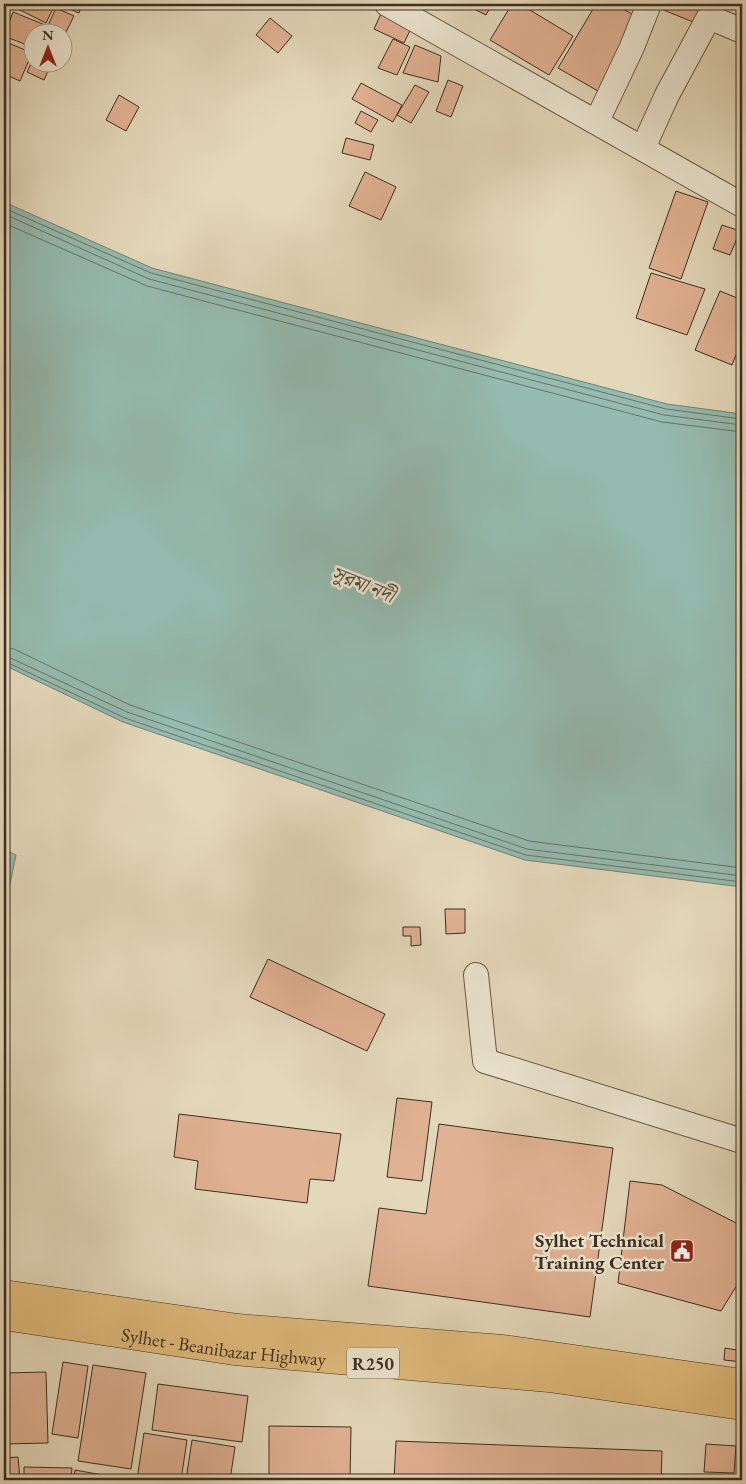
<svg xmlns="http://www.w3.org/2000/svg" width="746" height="1484" viewBox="0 0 746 1484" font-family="'EB Garamond','Noto Serif Bengali',serif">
<rect width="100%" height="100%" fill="#e4d8ba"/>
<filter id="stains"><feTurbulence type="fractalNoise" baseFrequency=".004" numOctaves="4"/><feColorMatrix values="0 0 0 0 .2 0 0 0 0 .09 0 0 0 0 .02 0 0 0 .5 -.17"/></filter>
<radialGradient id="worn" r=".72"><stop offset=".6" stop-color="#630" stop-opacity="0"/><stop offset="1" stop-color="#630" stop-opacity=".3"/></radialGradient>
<g fill="#95baaf" stroke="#728277">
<polygon points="4,202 152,268 667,404 742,414 742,887 525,860 123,722 4,665"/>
<polygon points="4,849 16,855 4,913"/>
</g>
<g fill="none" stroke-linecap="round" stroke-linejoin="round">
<g stroke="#697468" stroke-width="1">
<polyline points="4,208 151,273 666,409 742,419"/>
<polyline points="4,214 149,279 664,415 742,425"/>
<polyline points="4,223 147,286 662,422 742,432"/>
<polyline points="4,648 14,649 130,705 529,841 742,868"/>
<polyline points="4,655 127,712 527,849 742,876"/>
<polyline points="4,661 125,718 526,855 742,882"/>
</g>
</g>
<g fill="#e1b193" stroke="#3d2e22">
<polygon points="14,4 55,4 46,23 12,6"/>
<polygon points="57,4 82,4 79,13"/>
<polygon points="464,4 492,4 486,15"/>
<polygon points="512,4 520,4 573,36 549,75 490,40"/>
<polygon points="596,4 614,4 641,19 598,91 558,68"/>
<polygon points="663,4 707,4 698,24 661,9"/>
<polygon points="384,7 413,24 404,43 374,29"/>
<polygon points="56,8 74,16 62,40 62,32 45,32"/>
<polygon points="13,12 45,25 42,32 32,32 32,47 4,36"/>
<polygon points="270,18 292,36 278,53 256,35"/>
<polygon points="393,39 410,47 397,75 378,68"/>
<polygon points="4,41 32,53 20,81 4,74"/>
<polygon points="415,45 441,56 438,82 403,73"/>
<polygon points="32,61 52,62 44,80 27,72"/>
<polygon points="448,80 463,86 451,117 436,111"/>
<polygon points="361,83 402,105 393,122 352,99"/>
<polygon points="415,85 429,92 411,123 397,115"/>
<polygon points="119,95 139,107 126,131 106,120"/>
<polygon points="361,111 378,120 371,132 355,123"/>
<polygon points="346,138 374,145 370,160 342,153"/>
<polygon points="365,172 396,187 381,220 349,206"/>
<polygon points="676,191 708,202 681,279 649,268"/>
<polygon points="722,225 740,231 730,255 713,249"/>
<polygon points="651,273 705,289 687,335 636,318"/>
<polygon points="720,291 742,300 742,340 732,365 695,350"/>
<polygon points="445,909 465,909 465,933 446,934"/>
<polygon points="403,927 420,927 421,945 411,946 411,936 403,936"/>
<polygon points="268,959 385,1014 367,1051 250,997"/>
<polygon points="397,1098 432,1102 422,1181 387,1177"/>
<polygon points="179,1114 341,1134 334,1181 310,1179 307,1203 195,1189 198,1161 174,1157"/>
<polygon points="439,1124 613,1148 590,1317 368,1286 379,1208 426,1214"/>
<polygon points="630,1181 662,1185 742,1226 742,1277 721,1311 618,1283"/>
<polygon points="725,1348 742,1351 742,1362 724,1360"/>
<polygon points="63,1362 88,1366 78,1438 52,1434"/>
<polygon points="93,1365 146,1373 131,1469 78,1461"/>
<polygon points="46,1372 48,1443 4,1444 4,1373"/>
<polygon points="158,1384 248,1396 242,1442 152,1430"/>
<polygon points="269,1426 351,1427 350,1480 269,1480"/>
<polygon points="144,1433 187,1440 181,1480 137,1480"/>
<polygon points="192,1440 235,1447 230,1480 186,1480"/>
<polygon points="396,1441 662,1451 661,1480 394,1480"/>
<polygon points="706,1444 736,1446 734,1473 704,1472"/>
<polygon points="18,1457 20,1480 4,1480 4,1458"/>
<polygon points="24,1467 72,1468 71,1480 24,1480"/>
<polygon points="75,1470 119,1478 119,1480 74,1480"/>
</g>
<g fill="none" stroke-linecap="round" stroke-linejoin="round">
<defs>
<g id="street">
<polyline points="387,4 742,205"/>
<polyline points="597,121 632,47 649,4"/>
<polyline points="643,148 667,95 709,17 742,31"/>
<polyline points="476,975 485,1061 742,1141"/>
</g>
<g id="primary">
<polyline points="4,1294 238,1328 503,1349 742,1383"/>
<path id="s1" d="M 4,1316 L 234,1351 L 549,1378 L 742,1406"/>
</g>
</defs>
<use href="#street" stroke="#675848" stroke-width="26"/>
<use href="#primary" stroke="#3d2e22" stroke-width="29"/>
<use href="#street" stroke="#ede6d2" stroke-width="24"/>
<use href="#primary" stroke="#e2bc7d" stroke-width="28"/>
</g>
<defs>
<symbol id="civic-square" viewBox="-11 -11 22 22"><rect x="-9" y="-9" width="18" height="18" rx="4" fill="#8f2418" stroke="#ede6d2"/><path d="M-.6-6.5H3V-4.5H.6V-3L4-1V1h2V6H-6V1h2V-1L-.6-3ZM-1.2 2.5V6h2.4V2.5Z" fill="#fff"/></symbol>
</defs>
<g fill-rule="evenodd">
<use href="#civic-square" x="668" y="1237" width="28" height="28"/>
</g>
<g text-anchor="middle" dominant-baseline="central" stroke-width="5" stroke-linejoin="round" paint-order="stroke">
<rect fill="#ede6d2" stroke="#726557" stroke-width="1" x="347" y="1347.5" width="52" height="31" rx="4"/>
<g font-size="18" font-weight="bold" fill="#3d2e22">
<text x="373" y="1363">R250</text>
</g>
<g font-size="19" font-weight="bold" fill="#3d2e22" stroke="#ede6d2" text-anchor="end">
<text x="664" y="1240">Sylhet Technical<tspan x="664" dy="22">Training Center</tspan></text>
</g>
<g font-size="19" fill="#3d2e22" stroke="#ede6d2">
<text stroke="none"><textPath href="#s1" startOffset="222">Sylhet - Beanibazar Highway</textPath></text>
</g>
<g font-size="20" font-style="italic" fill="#4f4a3e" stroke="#ede6d2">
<text transform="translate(363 584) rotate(22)">সুরমা নদী</text>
</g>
</g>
<rect width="746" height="1484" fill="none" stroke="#e4d8ba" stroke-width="20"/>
<rect x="5" y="5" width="736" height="1474" fill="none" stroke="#3d2e22" stroke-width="2.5"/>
<rect x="10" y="10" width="726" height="1464" fill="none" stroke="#3d2e22"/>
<g transform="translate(48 48)"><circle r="24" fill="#ede6d2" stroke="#a79c8c"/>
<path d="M0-4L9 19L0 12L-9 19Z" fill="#8f2418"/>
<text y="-8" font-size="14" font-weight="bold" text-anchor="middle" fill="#3d2e22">N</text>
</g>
<rect width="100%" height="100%" filter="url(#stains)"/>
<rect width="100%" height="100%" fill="url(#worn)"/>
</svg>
